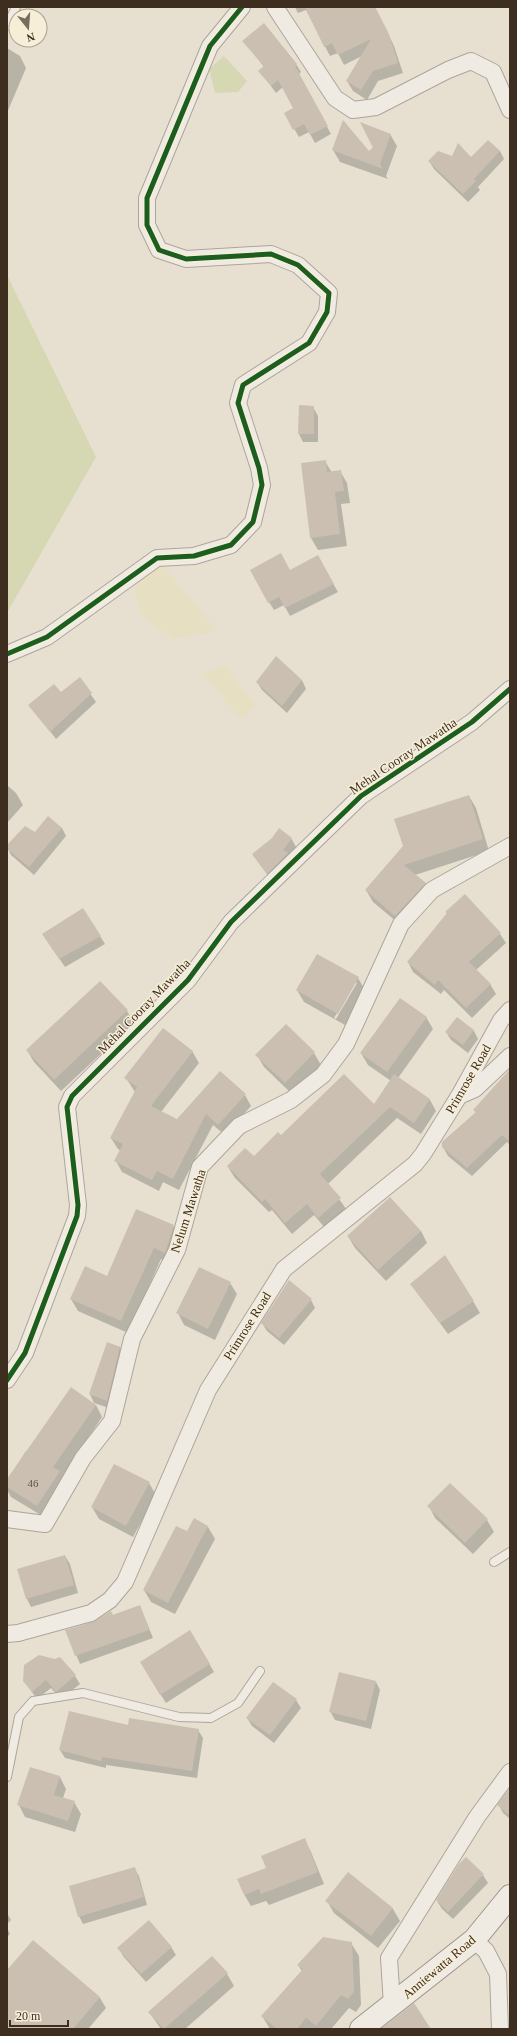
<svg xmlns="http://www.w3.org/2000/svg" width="517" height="2036" viewBox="0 0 517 2036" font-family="Georgia,serif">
<rect width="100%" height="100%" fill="#e7e0d1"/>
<g fill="#e6dfc2">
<polygon points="157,558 217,631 174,639 141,616 134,589"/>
<polygon points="224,665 255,705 243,720 203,675"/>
</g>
<g fill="#d6d7b3">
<polygon points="224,56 247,81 238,92 215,93 209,69"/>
<polygon points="7,275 96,457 7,613"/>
</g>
<g fill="#0003" fill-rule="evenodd">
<polygon points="295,7 375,7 394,46 403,73 378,81 367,100 353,91 347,81 362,56 344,65 338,53 330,56 306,10 298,13"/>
<polygon points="244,41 296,64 301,72 299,74 331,134 315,143 309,132 299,137 285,113 294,108 283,87 276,93 260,71 264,67"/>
<polygon points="7,48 20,56 26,68 7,113"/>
<polygon points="390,134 397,146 386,176 388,179 340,162 333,150 368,152"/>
<polygon points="488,141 500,151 504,159 478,187 480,190 468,202 434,169 429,161 452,157 471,158"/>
<polygon points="313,407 318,416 318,442 303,442 299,434"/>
<polygon points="325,461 332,473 340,471 347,483 350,503 341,504 347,546 318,550 311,538 302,464"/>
<polygon points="322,564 338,592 290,616 284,605 274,610 269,602 290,571"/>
<polygon points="80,679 96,702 56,739 30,705 61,694"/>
<polygon points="302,680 306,689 287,713 262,690 257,682"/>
<polygon points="7,785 16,793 23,805 7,823"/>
<polygon points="469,796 476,808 489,851 415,875 425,884 432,896 403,927 373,902 366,890"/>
<polygon points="48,818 62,828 66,836 34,875 11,855 7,847 35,833"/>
<polygon points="291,838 296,847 272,881 253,855"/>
<polygon points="446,912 500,934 506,943 476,970 490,984 496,994 472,1018 444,990 441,994 413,972 408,962 447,914"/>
<polygon points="100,936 105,944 65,967 48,942"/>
<path d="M 358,978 L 365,990 L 345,1025 L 304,1002 L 297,990 ZM 355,983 L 357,983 L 336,1019 L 334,1018 Z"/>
<polygon points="127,1011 134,1023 61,1091 34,1062 27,1050"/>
<polygon points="426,1017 433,1029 398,1078 430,1100 436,1111 421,1134 397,1118 328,1184 347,1210 325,1228 314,1215 292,1234 272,1210 269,1212 235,1178 228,1167 254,1158 281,1136 374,1105 391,1081 368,1065 361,1053"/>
<polygon points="457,1018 474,1031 478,1039 468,1053 451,1040 446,1032"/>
<polygon points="192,1051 199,1063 161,1112 177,1120 245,1095 251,1106 225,1135 213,1125 179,1190 163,1182 159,1191 122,1172 116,1161 121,1151 118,1149 111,1138 135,1092 126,1078"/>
<polygon points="314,1053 321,1065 292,1094 264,1067 257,1055"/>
<polygon points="510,1071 510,1145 507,1142 472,1176 448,1156 443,1147 476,1113 474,1110"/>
<polygon points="173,1226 180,1238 172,1264 161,1259 128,1333 78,1311 71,1299 108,1277"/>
<polygon points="421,1231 427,1243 386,1281 355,1248 348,1236"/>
<polygon points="230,1283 237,1294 215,1340 184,1325 178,1313"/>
<polygon points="411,1284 473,1301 480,1313 448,1334"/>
<polygon points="311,1300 315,1308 284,1345 267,1331 262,1323"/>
<polygon points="108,1343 120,1347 124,1356 112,1409 94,1403 90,1394"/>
<polygon points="96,1405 102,1417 62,1477 66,1484 44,1517 11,1497 7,1490 7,1481 26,1451 27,1452"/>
<polygon points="149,1483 156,1495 133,1537 99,1519 92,1507"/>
<polygon points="450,1484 487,1520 494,1532 473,1554 435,1518 429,1506"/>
<polygon points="194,1520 208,1527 215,1539 175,1614 151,1602 144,1590 187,1533"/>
<polygon points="65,1556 70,1564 78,1593 31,1607 27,1599 18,1570"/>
<polygon points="140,1606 153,1638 80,1664 66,1631"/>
<polygon points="190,1631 214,1672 166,1703 146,1671"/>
<polygon points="75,1676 80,1684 61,1699 51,1688 37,1699 24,1681"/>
<polygon points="376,1682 380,1690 371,1729 335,1720 330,1711"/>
<polygon points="296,1700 301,1708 274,1743 252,1726 247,1718"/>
<polygon points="129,1727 198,1730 203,1738 197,1778 106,1765 106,1768 65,1758 60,1750"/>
<polygon points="60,1777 66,1789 63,1798 74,1802 81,1814 75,1832 25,1817 19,1805"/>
<polygon points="510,1790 510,1819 503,1813 499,1805"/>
<polygon points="305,1840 311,1852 324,1884 269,1905 266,1901 251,1906 244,1894 267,1869"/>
<polygon points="134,1868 139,1876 147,1905 83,1924 79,1916"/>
<polygon points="348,1874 393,1909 400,1921 378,1948 334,1913 327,1901"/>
<polygon points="483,1875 488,1883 453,1919 442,1909 437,1901"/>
<polygon points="7,1913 11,1920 7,1924"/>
<polygon points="7,1928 10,1934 7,1937"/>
<polygon points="34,1942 100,1998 106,2008 88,2029 7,2029 7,1971"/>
<polygon points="351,1943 359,1956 361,2005 356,2012 349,2008 331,2029 270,2029 262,2016 302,1971 298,1965"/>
<polygon points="171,1947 176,1955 146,1982 123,1956 119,1948"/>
<polygon points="212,1957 227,1974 234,1986 185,2029 161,2029 149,2012"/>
</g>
<g fill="#cbbfb2">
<polygon points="305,7 375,7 389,34 398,63 373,71 361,90 346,81 371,39 338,55 332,43 324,47"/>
<polygon points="264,23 297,64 295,66 328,126 310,135 304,124 293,130 284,113 293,108 278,80 271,86 258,71 264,66 242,41"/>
<polygon points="343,120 369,151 373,148 360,122 391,134 380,164 383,169 332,150"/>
<polygon points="488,140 500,151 474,179 476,181 463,194 428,161 438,151 452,156 458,143 471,157"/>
<polygon points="299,405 314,406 314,434 298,434"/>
<polygon points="326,460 327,472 341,470 344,491 335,492 340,534 310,538 301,463"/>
<polygon points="281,553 290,570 318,555 334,584 285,608 279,597 268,603 250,570"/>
<polygon points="276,656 302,680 282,706 256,682"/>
<polygon points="80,677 92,693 50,732 28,705 54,684 61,692"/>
<polygon points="469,795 483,839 404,865 426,883 395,916 365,890 403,846 394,819"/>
<polygon points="48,816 62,828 29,867 7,849 7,845 25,826 35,832"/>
<polygon points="279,828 292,838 283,850 288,853 267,874 252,854 272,838"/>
<polygon points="465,894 501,933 469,962 491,984 466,1008 438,980 435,985 407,962 447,913 445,912"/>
<polygon points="83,908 101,936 59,959 42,934"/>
<polygon points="317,954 359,977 338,1014 296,990"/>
<polygon points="100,981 128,1010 54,1080 26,1050"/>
<polygon points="400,998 427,1017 387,1072 360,1053"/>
<polygon points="457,1017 474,1030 463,1045 445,1032"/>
<polygon points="286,1024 315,1052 285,1083 255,1055"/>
<polygon points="163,1028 193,1051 151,1106 177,1119 220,1071 246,1094 218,1125 206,1114 173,1179 157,1171 152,1180 114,1161 123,1144 110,1138 137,1087 124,1078"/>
<polygon points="510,1069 510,1142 502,1135 467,1168 442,1147 442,1142 476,1112 473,1110"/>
<polygon points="344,1074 374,1104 394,1074 430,1099 414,1123 390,1107 320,1174 341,1198 318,1218 307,1204 285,1223 265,1199 262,1202 227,1166 245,1148 254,1156 278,1132 281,1135"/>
<polygon points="390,1197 421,1231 378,1270 347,1236"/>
<polygon points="136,1209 174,1225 165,1253 154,1248 121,1321 70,1299 85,1266 107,1276"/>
<polygon points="445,1255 474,1301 440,1323 410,1284"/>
<polygon points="199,1267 231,1282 208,1329 176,1313"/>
<polygon points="289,1280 312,1299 279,1338 261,1323"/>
<polygon points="107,1342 120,1347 107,1401 89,1394"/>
<polygon points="71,1387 96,1405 53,1467 60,1471 37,1506 7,1487 7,1479"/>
<polygon points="114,1464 150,1482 126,1526 91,1507"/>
<polygon points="450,1483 488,1519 465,1543 427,1506"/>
<polygon points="194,1518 208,1526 168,1603 143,1590 176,1526 187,1531"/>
<polygon points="65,1555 74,1585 26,1599 17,1569"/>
<polygon points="140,1605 149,1630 75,1656 65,1630 94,1622 111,1611 113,1615"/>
<polygon points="190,1630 210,1664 160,1695 140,1662"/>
<polygon points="39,1655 55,1659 60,1657 76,1675 56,1692 46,1680 32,1692 23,1681 24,1665"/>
<polygon points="339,1672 376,1681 366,1721 329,1712"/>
<polygon points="273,1682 297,1699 270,1735 246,1718"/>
<polygon points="69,1711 128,1725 129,1718 199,1729 192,1771 102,1757 101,1761 59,1750"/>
<polygon points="30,1767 60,1776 54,1795 75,1801 68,1821 17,1805"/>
<polygon points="510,1788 510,1816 497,1805"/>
<polygon points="305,1838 318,1872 261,1894 259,1889 244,1895 237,1879 266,1868 261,1856"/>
<polygon points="466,1857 484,1874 448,1912 436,1900 459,1864"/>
<polygon points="135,1867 144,1897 78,1917 69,1886"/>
<polygon points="348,1872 393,1908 371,1936 325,1901"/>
<polygon points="149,1920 172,1947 141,1974 117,1948"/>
<polygon points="323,1937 352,1942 354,1992 348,1999 341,1995 316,2026 306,2018 297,2029 277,2029 261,2016 303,1969 297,1965"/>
<polygon points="33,1940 100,1997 73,2029 7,2029 7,1970"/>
<polygon points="212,1956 228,1973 164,2029 148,2012"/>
<polygon points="414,2003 431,2029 381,2029"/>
</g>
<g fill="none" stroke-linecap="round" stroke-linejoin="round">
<defs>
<g id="lane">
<polyline points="7,26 16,7"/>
<polyline points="494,1562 510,1552"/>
<polyline points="7,1777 19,1717 33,1701 83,1693 179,1717 211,1718 238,1703 260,1671"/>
</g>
<g id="street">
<polyline points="275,7 335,98 353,110 376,107 448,70 471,61 493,72 510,110"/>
<polyline points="7,654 47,637 157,558 194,556 231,545 253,522 262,485 259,468 238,403 243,385 309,343 327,312 329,293 298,265 271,254 186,259 159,250 147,225 147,198 210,46 242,7"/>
<polyline points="459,1096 475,1089 510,1056"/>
<polyline points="7,1380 25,1353 77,1216 78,1205 67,1107 72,1096 188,980 231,922 361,796 472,722 510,689"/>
<polyline points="7,1519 45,1524 83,1458 112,1421 132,1339 177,1250 200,1167 239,1126 291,1100 323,1075 346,1044 401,924 432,890 510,846"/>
<polyline points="7,1634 18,1633 91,1613 110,1600 125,1582 208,1390 284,1269 415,1164 423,1154 459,1096 501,1020 510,1010"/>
<polyline points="474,1940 486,1951 498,1974 500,2029"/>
<polyline points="392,2005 389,1958 477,1817 510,1772"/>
</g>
<polyline id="secondary" points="361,2029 474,1940 510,1896"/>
</defs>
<use href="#lane" stroke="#ada599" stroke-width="10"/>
<use href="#street" stroke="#ada599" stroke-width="18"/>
<use href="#secondary" stroke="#9c958a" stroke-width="24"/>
<use href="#lane" stroke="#efebe3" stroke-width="8"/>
<use href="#street" stroke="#efebe3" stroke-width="16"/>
<use href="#secondary" stroke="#efebe3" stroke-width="22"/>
<defs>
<g id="cycleway">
<polyline points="7,654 47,637 157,558 194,556 231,545 253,522 262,485 259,468 238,403 243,385 309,343 327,312 329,293 298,265 271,254 186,259 159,250 147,225 147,198 210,46 242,7"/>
<polyline points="7,1380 25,1353 77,1216 78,1205 67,1107 72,1096 188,980 231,922 361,796 472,722 510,689"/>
</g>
</defs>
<use href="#cycleway" stroke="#f7eed8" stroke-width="8"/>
<use href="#cycleway" stroke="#1b5e20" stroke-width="5"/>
</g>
<g text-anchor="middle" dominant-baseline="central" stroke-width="3" stroke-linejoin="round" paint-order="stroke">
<g font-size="11" fill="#605244">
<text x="33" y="1483">46</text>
</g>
<g font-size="13" fill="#3d2e20" stroke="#f7eed8">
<text transform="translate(403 756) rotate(-34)">Mehal Cooray Mawatha</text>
<text transform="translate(144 1006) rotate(-46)">Mehal Cooray Mawatha</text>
<text transform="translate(468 1079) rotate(-60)">Primrose Road</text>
<text transform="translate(188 1211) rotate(-72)">Nelum Mawatha</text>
<text transform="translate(247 1326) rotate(-58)">Primrose Road</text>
<text transform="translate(439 1967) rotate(-40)">Anniewatta Road</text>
</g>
</g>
<rect width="517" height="2036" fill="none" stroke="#3d2e20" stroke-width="16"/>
<g transform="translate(28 28) rotate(163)"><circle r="19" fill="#f7eed8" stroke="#ada18e"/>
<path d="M0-3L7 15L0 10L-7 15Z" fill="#786c5e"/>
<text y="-6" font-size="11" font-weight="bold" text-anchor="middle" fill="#3d2e20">N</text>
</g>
<path d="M10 2020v6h58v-6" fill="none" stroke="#3d2e20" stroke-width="2"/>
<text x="16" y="2020" font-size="12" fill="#3d2e20" stroke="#f7eed8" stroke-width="3" paint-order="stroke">20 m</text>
</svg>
